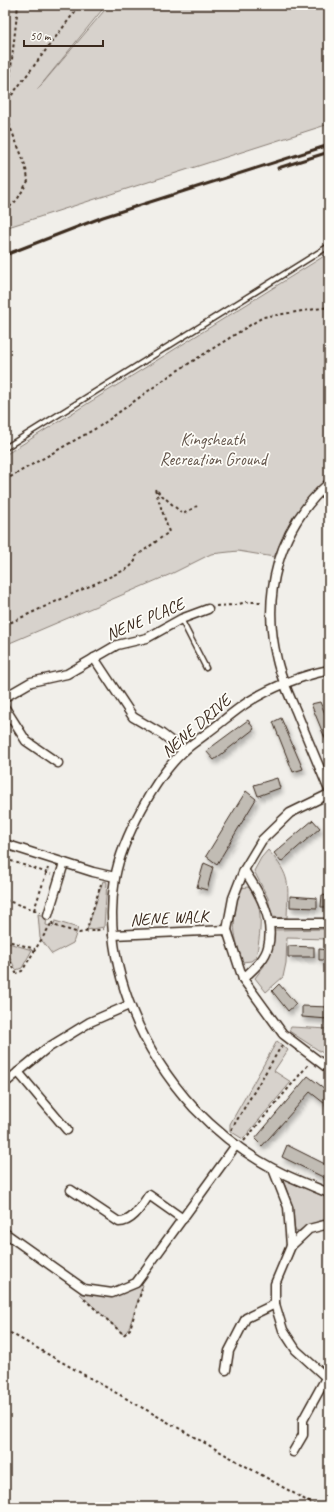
<svg xmlns="http://www.w3.org/2000/svg" width="334" height="1512" viewBox="0 0 334 1512" font-family="Caveat,sans-serif">
<defs>
<filter id="shadow"><feDropShadow dx="2.5" dy="4.5" stdDeviation="2" flood-color="#0004"/></filter>
</defs>
<rect width="100%" height="100%" fill="#f1efea"/>
<filter id="ink" filterUnits="userSpaceOnUse"><feTurbulence type="fractalNoise" baseFrequency=".025" numOctaves="2"/><feDisplacementMap in="SourceGraphic" scale="8" xChannelSelector="R" yChannelSelector="G"/><feConvolveMatrix kernelMatrix="1 2 1 2 8 2 1 2 1" color-interpolation-filters="sRGB"/></filter>
<g filter="url(#ink)">
<g fill="#d7d2cc" stroke="#897e75">
<polygon points="5,5 106,5 37,90 109,5 329,5 329,124 5,228"/>
<path d="M 329,253 L 329,476 C 303,501 288,525 274,557 L 238,551 L 211,554 L 171,574 L 5,645 L 5,455 Z"/>
<path d="M 268,850 C 292,877 288,884 287,918 L 272,917 L 268,898 L 254,871 L 261,858 Z"/>
<polygon points="103,881 107,882 104,927 87,930"/>
<path d="M 248,887 C 266,903 260,936 256,957 L 251,961 L 242,962 C 232,927 232,923 240,888 Z"/>
<polygon points="38,914 47,917 46,925 53,927 55,921 78,928 73,943 52,954 40,938"/>
<polygon points="329,929 329,939 287,938 286,963 283,977 266,992 255,978 264,966 272,930"/>
<polygon points="5,942 32,950 22,968 16,970 5,948"/>
<polygon points="291,1027 329,1029 329,1057 289,1031"/>
<polygon points="277,1041 288,1050 274,1071 291,1082 243,1139 230,1131 230,1124"/>
<path d="M 284,1179 L 329,1199 L 329,1218 L 308,1225 L 297,1232 L 295,1231 C 293,1213 291,1198 283,1181 Z"/>
<path d="M 140,1282 L 143,1285 L 129,1328 L 124,1335 L 80,1294 L 81,1292 C 109,1299 114,1294 140,1282 Z"/>
</g>
<g fill="#c1bcb4" stroke="#3b2a1e" filter="url(#shadow)">
<polygon points="320,702 329,723 329,748 311,704"/>
<polygon points="281,718 303,769 293,772 273,722"/>
<polygon points="248,720 254,729 214,760 206,751"/>
<polygon points="277,778 280,788 258,796 254,785"/>
<polygon points="246,791 256,799 217,864 206,856"/>
<polygon points="313,820 320,828 281,862 274,853"/>
<polygon points="204,863 213,867 207,890 197,887"/>
<polygon points="322,895 329,896 329,907 321,907"/>
<polygon points="290,896 317,898 317,908 290,907"/>
<polygon points="288,946 314,947 314,957 288,957"/>
<polygon points="319,949 329,950 329,960 319,960"/>
<polygon points="279,984 296,1004 288,1011 272,991"/>
<polygon points="302,1006 329,1007 328,1019 302,1017"/>
<polygon points="308,1076 329,1092 329,1107 310,1092 262,1146 255,1139"/>
<polygon points="287,1145 329,1166 327,1179 282,1157"/>
</g>
<g fill="none" stroke-linecap="round" stroke-linejoin="round">
<defs>
<g id="service">
<polyline points="5,448 329,246"/>
<polyline points="181,619 206,668"/>
</g>
<g id="minor">
<path d="M 329,483 C 278,528 261,595 277,660 C 281,678 289,695 296,711 C 307,738 318,764 329,790"/>
<polyline points="94,658 133,717 162,734 184,751"/>
<path d="M 329,670 C 301,676 272,687 248,702 C 234,711 221,723 207,733 C 200,739 191,744 184,751 C 155,777 122,839 115,878 C 101,960 139,1048 194,1108 C 216,1131 244,1153 272,1168 C 290,1178 310,1185 329,1193"/>
<polyline points="5,697 31,682 67,674 117,645 147,638 181,619 208,609"/>
<polyline points="5,708 26,741 58,763"/>
<polyline points="329,794 290,813 262,840 244,870 233,898 227,930 243,979 283,1034 329,1069"/>
<polyline points="5,844 93,872 115,877"/>
<polyline points="48,915 64,863"/>
<polyline points="269,923 329,923"/>
<polyline points="113,935 227,930"/>
<path d="M 243,979 C 252,970 265,960 268,947 C 275,919 259,892 244,870"/>
<polyline points="18,1072 67,1130"/>
<polyline points="5,1083 46,1049 90,1022 129,1005"/>
<polyline points="273,1169 288,1207 291,1246 275,1284 275,1304 283,1330 296,1350 329,1380"/>
<path d="M 71,1190 L 119,1222 C 133,1222 142,1205 149,1195 L 183,1219"/>
<polyline points="5,1233 84,1289 112,1293 136,1283 236,1145"/>
<polyline points="291,1246 309,1229 329,1224"/>
<polyline points="226,1370 229,1351 246,1318 275,1304"/>
<polyline points="293,1452 303,1435 303,1420 326,1378"/>
</g>
</defs>
<use href="#service" stroke="#3b2a1e" stroke-width="7"/>
<use href="#minor" stroke="#3b2a1e" stroke-width="11"/>
<g stroke="#3b2a1e" stroke-width="2" stroke-dasharray="3 3" stroke-linecap="butt">
<polyline points="8,100 80,5"/>
<polyline points="6,113 18,5"/>
<path d="M 5,211 L 17,200 L 28,181 C 26,157 11,136 6,113"/>
<polyline points="5,480 100,426 169,376 263,317 329,307"/>
<polyline points="216,606 235,605 247,602 263,602"/>
<polyline points="5,625 129,568 135,561 135,557 169,532 155,489 183,514 197,506"/>
<polyline points="5,859 51,874"/>
<polyline points="5,900 40,912"/>
<polyline points="34,910 48,868"/>
<polyline points="52,922 53,925 79,933 104,929"/>
<polyline points="86,932 101,884"/>
<polyline points="5,940 35,949"/>
<polyline points="5,950 16,973 22,971 51,924"/>
<polyline points="231,1130 282,1045"/>
<polyline points="244,1141 308,1065"/>
<polyline points="84,1299 124,1335 130,1329 142,1289"/>
<polyline points="5,1330 318,1507"/>
</g>
<use href="#service" stroke="#fdfcf7" stroke-width="4"/>
<use href="#minor" stroke="#fdfcf7" stroke-width="8"/>
<g stroke="#3b2a1e" stroke-width="3">
<polyline points="278,168 329,152"/>
<polyline points="5,255 103,217 329,145"/>
</g>
</g>
</g>
<g text-anchor="middle" dominant-baseline="central" stroke-width="3.5" stroke-linejoin="round" paint-order="stroke">
<g font-size="17" fill="#62544a" stroke="#fdfcf7">
<text x="213" y="439">Kingsheath<tspan x="213" dy="20">Recreation Ground</tspan></text>
</g>
<g font-size="17" fill="#3b2a1e" stroke="#fdfcf7">
<text transform="translate(145 619) rotate(-23)">NENE PLACE</text>
<text transform="translate(196 726) rotate(-41)">NENE DRIVE</text>
<text transform="translate(169 918) rotate(-3)">NENE WALK</text>
</g>
</g>
<rect width="334" height="1512" fill="none" stroke="#fdfcf7" stroke-width="20"/>
<rect x="10" y="10" width="314" height="1492" fill="none" stroke="#3b2a1e" stroke-width="1.5" filter="url(#ink)"/>
<path d="M24 40v6h79v-6" fill="none" stroke="#3b2a1e" stroke-width="2"/>
<text x="30" y="40" font-size="12" fill="#3b2a1e" stroke="#fdfcf7" stroke-width="3" paint-order="stroke">50 m</text>
</svg>
